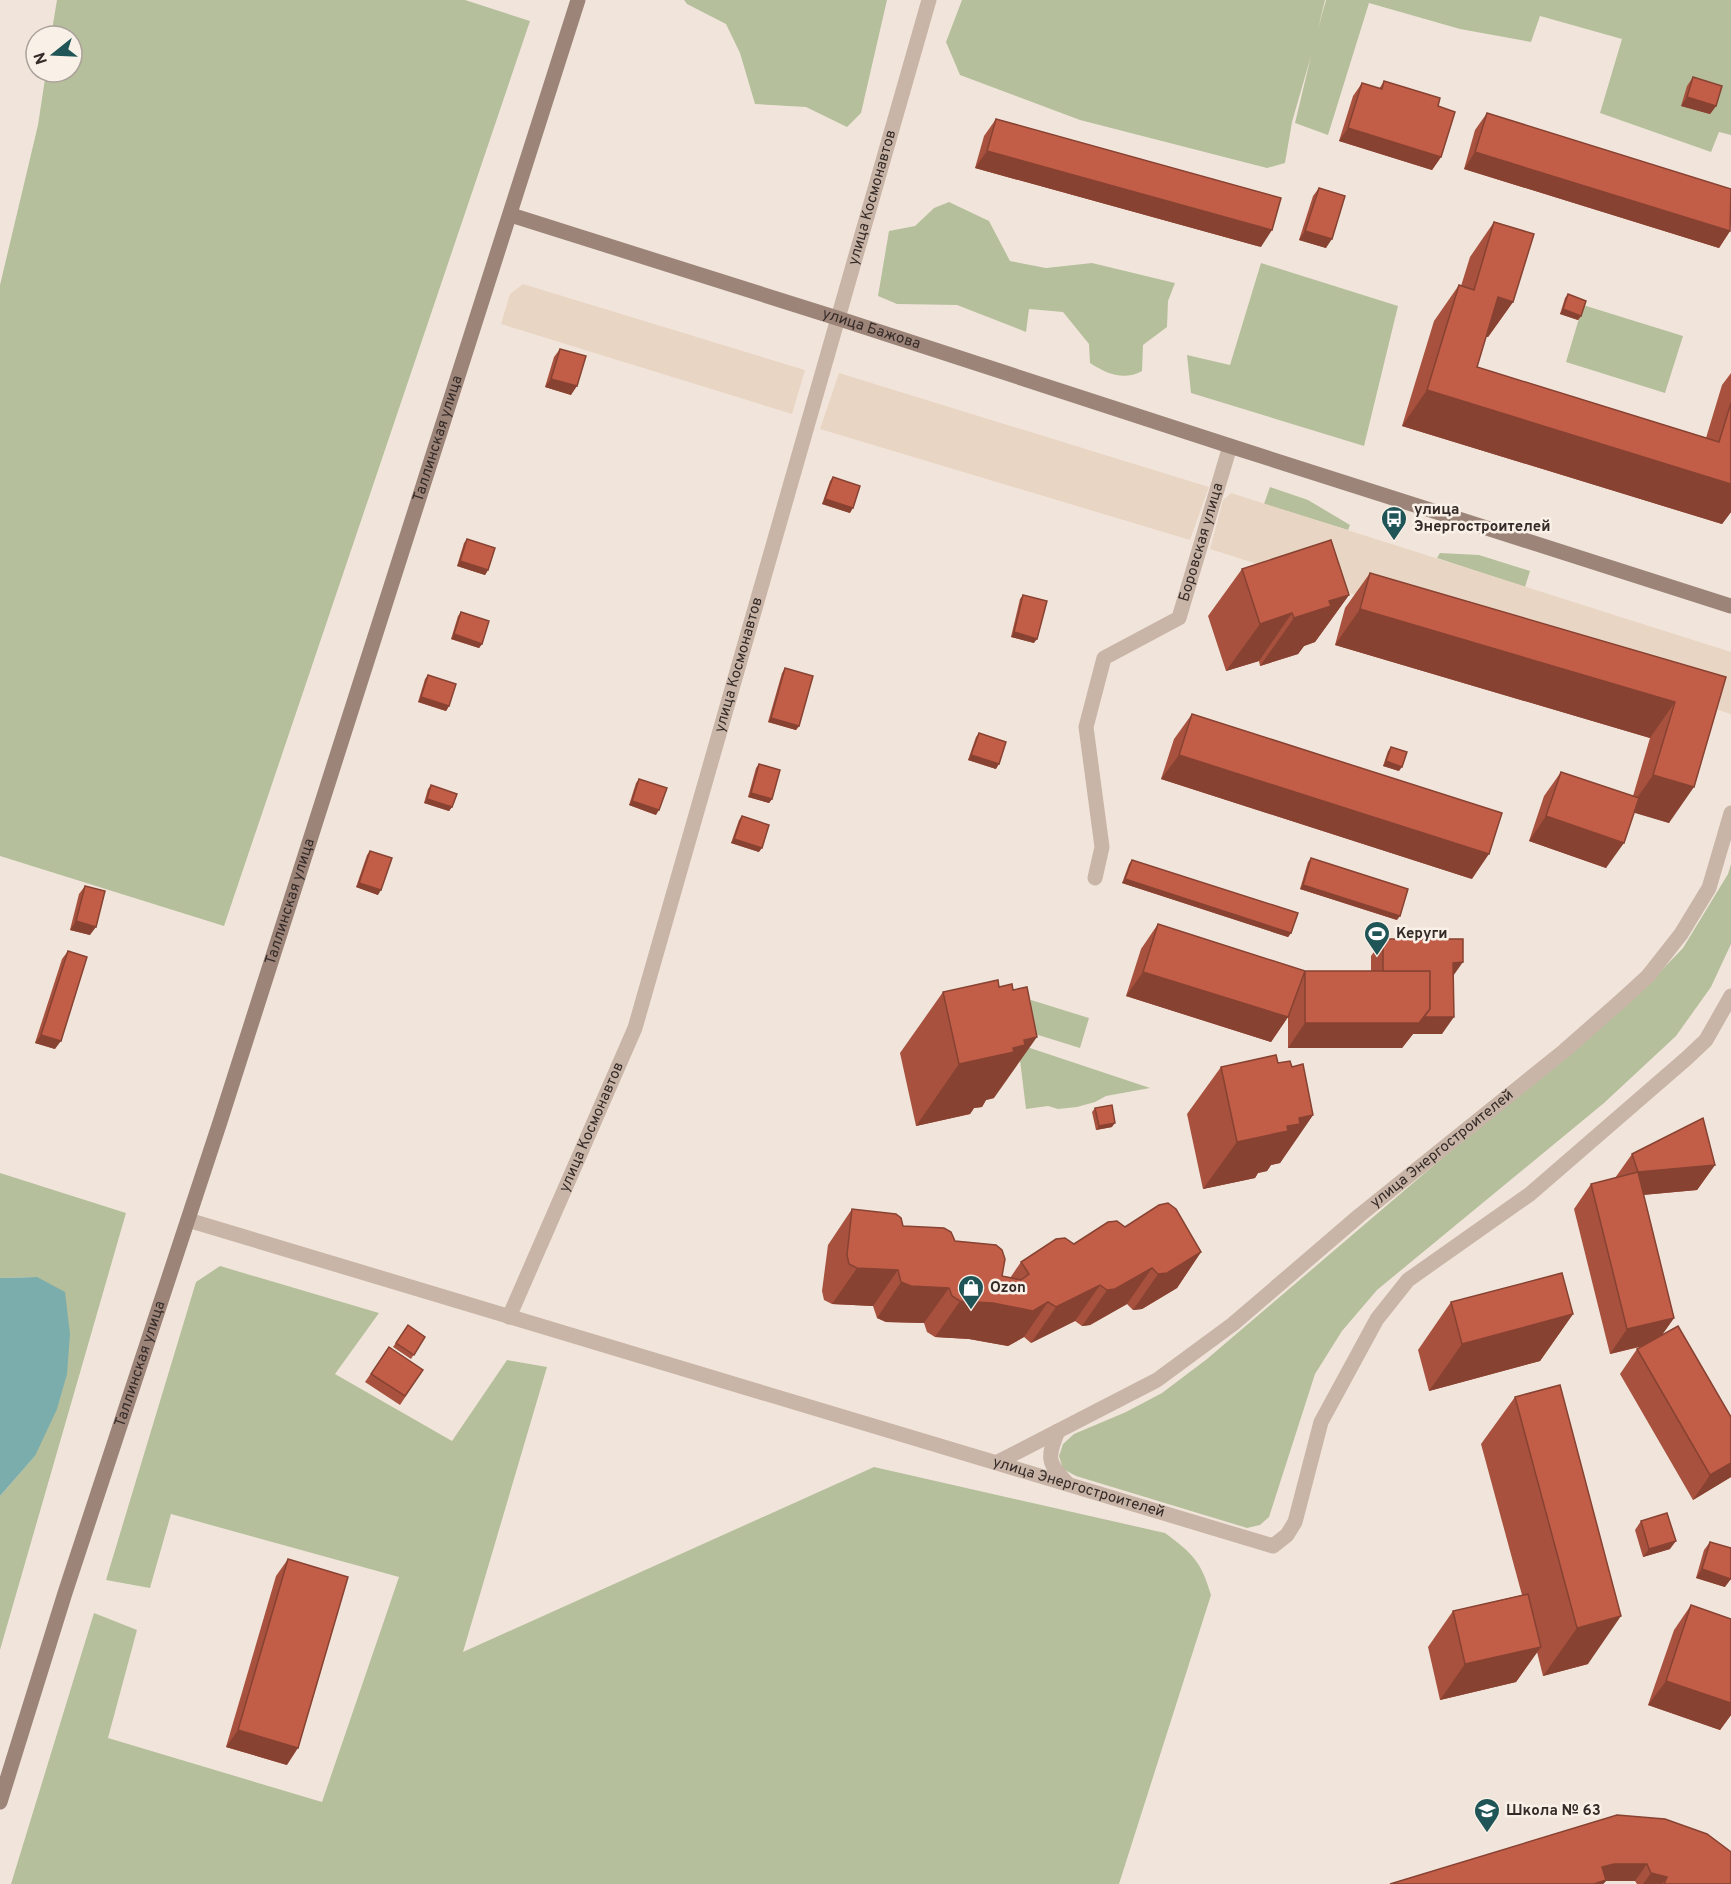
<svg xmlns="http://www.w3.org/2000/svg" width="1731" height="1884" viewBox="0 0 1731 1884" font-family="Overpass,sans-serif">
<rect width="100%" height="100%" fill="#f1e5db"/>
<g fill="#b6bf9c">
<polygon points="57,0 465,0 530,21 224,926 0,856 0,285 38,125 46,72 72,72 72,36 51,36"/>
<polygon points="684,0 887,0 861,113 847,127 806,107 755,104 740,53 726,24 687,4"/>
<polygon points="962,0 1325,0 1318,29 1326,0 1731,0 1731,135 1719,132 1711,152 1600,113 1622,39 1540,16 1531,42 1460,29 1369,3 1328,135 1295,123 1311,56 1292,122 1285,163 1267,168 1080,120 960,75 946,42"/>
<path d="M 949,202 L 989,221 L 1010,261 L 1046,268 L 1092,263 L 1175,283 L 1168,301 L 1167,327 L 1143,345 L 1142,371 C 1124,381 1107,374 1090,363 L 1089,344 L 1063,312 L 1029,309 L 1026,332 L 957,305 L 897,304 L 878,296 L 889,231 L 915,226 L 934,208 Z"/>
<polygon points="1261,263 1398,306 1364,446 1191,393 1187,355 1230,365"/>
<polygon points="1583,305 1683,336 1665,393 1566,362"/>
<polygon points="1270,487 1308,500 1350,525 1348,530 1264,504"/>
<polygon points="1440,553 1479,555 1530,571 1525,587 1437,558"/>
<polygon points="1731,864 1731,944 1711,987 1676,1036 1604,1103 1377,1290 1342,1331 1315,1374 1269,1517 1260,1525 1247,1528 1076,1476 1063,1469 1059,1456 1063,1444 1074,1434 1126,1412 1162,1393 1207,1359 1659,973 1683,948 1728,874"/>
<polygon points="1031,1000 1089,1018 1080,1048 1022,1030"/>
<polygon points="1018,1044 1150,1088 1106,1096 1095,1102 1077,1107 1058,1109 1048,1106 1026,1109"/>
<polygon points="0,1173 126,1213 0,1650 0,1496 35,1456 37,1277 0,1278"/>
<path d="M 220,1266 L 379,1313 L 335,1374 L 452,1441 L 507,1360 L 547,1367 L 463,1652 L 874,1467 L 1165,1533 C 1193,1554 1201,1561 1211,1595 L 1119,1884 L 11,1884 L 94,1613 L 137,1630 L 108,1738 L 322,1802 L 399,1577 L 171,1514 L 150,1588 L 106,1580 L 196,1282 Z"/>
</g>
<g fill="#e9d5c3">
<polygon points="523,284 805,370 792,414 501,324 510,294"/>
<polygon points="839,373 1209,487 1190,540 820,429"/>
<polygon points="1231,493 1731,652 1731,714 1210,549 1223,500"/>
</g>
<polygon fill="#7badac" points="37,1277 65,1292 70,1334 67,1374 57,1409 35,1456 0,1496 0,1278"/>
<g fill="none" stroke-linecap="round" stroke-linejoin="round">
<g stroke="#c9b5a7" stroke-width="15">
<path id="s1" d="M 1095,878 L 1102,847 L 1086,727 L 1104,658 L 1179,618 L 1230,446"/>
<path id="s2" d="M 188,1220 L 1273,1546 L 1287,1535 L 1295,1522 L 1321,1422 L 1377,1319 L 1408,1280 L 1530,1194 L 1687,1058 L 1706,1040 L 1731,996"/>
<path id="s3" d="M 509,1317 L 635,1028 L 929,0"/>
<path d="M 1058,1431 C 1047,1458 1047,1462 1067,1483"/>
<path id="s4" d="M 998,1462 L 1157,1380 L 1233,1324 L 1360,1215 L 1564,1051 L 1623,999 L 1648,976 L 1681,934 L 1709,888 L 1731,813"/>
</g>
<g stroke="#9c8479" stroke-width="15">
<path id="s5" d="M 511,215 L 837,318 L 1230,446 L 1731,606"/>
<path id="s6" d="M 0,1802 L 65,1593 L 220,1122 L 578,0"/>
</g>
</g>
<g fill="#a7513e">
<polygon points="1693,77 1716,106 1710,114 1681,106 1687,86"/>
<polygon points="1384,81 1438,106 1441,157 1432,170 1339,141 1353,96 1362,83 1379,89"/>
<polygon points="1487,113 1730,231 1719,248 1464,169 1475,130"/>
<polygon points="996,119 1261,247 975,168 984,136"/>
<polygon points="1319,188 1326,248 1299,240 1313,196"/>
<polygon points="1494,222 1513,302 1488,337 1486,337 1477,367 1706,438 1722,385 1731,373 1731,512 1722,524 1402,426 1434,321 1459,285 1461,286 1470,257"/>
<polygon points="1568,294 1581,316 1578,320 1560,314 1565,298"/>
<polygon points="560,349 571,395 545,387 554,357"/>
<polygon points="833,477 850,513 822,504 830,481"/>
<polygon points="467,539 488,570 485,575 457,566 464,543"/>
<polygon points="1242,569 1349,595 1315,642 1304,646 1298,654 1260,666 1259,661 1226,671 1208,616"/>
<polygon points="1370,573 1726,677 1669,823 1634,812 1606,868 1529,841 1544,796 1561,772 1633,796 1650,738 1335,645 1345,608"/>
<polygon points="1023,595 1034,643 1011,637 1020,599"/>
<polygon points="461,612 482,644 479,648 451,639 458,616"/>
<polygon points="785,668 799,726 796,730 768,722 782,673"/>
<polygon points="428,675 449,706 446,711 418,702 425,679"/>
<polygon points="1192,714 1472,879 1161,779 1174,739"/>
<polygon points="979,733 996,769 968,760 976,737"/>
<polygon points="1391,747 1399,771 1383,766 1388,751"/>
<polygon points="759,764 772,799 769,803 748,797 756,768"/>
<polygon points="639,779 656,815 629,805 636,783"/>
<polygon points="431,785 452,807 449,811 424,803 428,789"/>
<polygon points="742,816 759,852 731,843 739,820"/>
<polygon points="370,851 378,895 356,887 367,855"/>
<polygon points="1311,858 1397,920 1300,889 1308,862"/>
<polygon points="1132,860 1291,933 1288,937 1122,883 1129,864"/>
<polygon points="85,886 90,935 70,930 79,894"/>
<polygon points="1158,924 1305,971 1371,971 1371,956 1383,939 1453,976 1442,1034 1413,1034 1402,1048 1288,1048 1288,1017 1271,1042 1126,996 1141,949"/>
<polygon points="68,951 55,1049 35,1043 62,959"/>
<polygon points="943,992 994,1098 986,1100 982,1107 974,1108 970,1114 916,1126 900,1053"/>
<polygon points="1278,1063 1292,1067 1313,1115 1280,1163 1271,1165 1267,1171 1258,1173 1255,1178 1203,1189 1187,1114 1221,1067"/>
<polygon points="1095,1108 1112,1127 1096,1130 1092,1112"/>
<polygon points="1632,1154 1715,1165 1697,1190 1643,1195 1674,1318 1661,1336 1731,1417 1731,1477 1693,1500 1620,1374 1637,1349 1644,1346 1610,1354 1574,1209 1591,1184 1615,1178"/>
<polygon points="852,1209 903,1226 955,1241 1002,1276 1010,1278 1021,1262 1125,1227 1201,1252 1177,1288 1142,1309 1133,1310 1127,1304 1090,1325 1082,1326 1075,1321 1031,1343 1024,1337 1008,1346 969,1339 935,1337 927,1332 924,1323 886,1322 877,1318 873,1306 832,1304 824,1300 822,1291 828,1245"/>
<polygon points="1451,1302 1573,1314 1540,1361 1429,1391 1418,1350"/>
<polygon points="408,1325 425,1337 411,1359 393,1347"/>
<polygon points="389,1347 423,1370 400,1405 365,1382"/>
<polygon points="1515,1397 1588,1664 1543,1676 1537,1652 1516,1682 1440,1700 1428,1647 1453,1611 1522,1595 1481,1444"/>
<polygon points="1641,1521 1670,1549 1643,1557 1635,1530"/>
<polygon points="1710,1542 1725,1587 1696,1578 1704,1550"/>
<polygon points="288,1559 287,1765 226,1747 276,1576"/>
<polygon points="1691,1605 1731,1619 1731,1715 1720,1730 1648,1705 1674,1630"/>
<polygon points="1617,1815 1731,1884 1637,1884 1635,1881 1606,1881 1603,1884 1390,1884"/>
</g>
<g fill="#884232">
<polygon points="1687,97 1716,106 1710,114 1681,106"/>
<polygon points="1348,128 1441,157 1432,170 1339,141"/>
<polygon points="987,151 1272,230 1261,247 975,168"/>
<polygon points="1475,152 1730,231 1719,248 1464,169"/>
<polygon points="1305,231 1332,239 1326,248 1299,240"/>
<polygon points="1498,297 1513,302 1488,337 1473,333"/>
<polygon points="1563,309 1581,316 1578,320 1560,314"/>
<polygon points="551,379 577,386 571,395 545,387"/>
<polygon points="1427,390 1731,484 1731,512 1722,524 1402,426"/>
<polygon points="825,499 853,508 850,513 822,504"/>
<polygon points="460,561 488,570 485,575 457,566"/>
<polygon points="1349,595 1315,642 1304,646 1298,654 1260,666 1294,618 1329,601"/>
<polygon points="1360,609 1675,702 1650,738 1335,645"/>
<polygon points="1292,613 1259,661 1226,671 1260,624"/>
<polygon points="1014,632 1037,639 1034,643 1011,637"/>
<polygon points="454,634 482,644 479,648 451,639"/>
<polygon points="421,697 449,706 446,711 418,702"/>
<polygon points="771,718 799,726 796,730 768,722"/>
<polygon points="971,755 999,764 996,769 968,760"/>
<polygon points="1179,755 1489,854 1472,879 1161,779"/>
<polygon points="1386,761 1402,767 1399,771 1383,766"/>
<polygon points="1653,775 1694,787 1669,823 1628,811"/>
<polygon points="751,793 772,799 769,803 748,797"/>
<polygon points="427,799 452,807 449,811 424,803"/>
<polygon points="632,801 659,810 656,815 629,805"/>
<polygon points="1546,816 1624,843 1606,868 1529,841"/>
<polygon points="734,839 762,848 759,852 731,843"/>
<polygon points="1125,879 1291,933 1288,937 1122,883"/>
<polygon points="359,883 381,890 378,895 356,887"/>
<polygon points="1303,885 1400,916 1397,920 1300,889"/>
<polygon points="76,921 96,927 90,935 70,930"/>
<polygon points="1463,962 1451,979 1453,963"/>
<polygon points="1143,972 1288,1017 1271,1042 1126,996"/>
<polygon points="1430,1009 1454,1017 1442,1034 1413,1034 1402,1048 1288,1048 1305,1023"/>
<polygon points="41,1035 61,1041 55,1049 35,1043"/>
<polygon points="1037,1037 994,1098 986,1100 982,1107 974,1108 970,1114 916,1126 959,1064 1013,1048 1024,1040"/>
<polygon points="1313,1115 1280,1163 1271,1165 1267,1171 1258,1173 1255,1178 1203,1189 1237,1142 1287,1126 1299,1118"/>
<polygon points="1115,1123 1112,1127 1096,1130 1099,1126"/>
<polygon points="1715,1165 1697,1190 1620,1197 1638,1172"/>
<polygon points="1201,1252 1177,1288 1142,1309 1133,1310 1158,1274"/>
<polygon points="857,1268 898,1270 873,1306 832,1304"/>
<polygon points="1152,1268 1127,1304 1090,1325 1082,1326 1107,1290"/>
<polygon points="901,1282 949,1288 924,1323 886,1322 877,1318"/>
<polygon points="1100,1285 1075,1321 1031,1343 1056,1307"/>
<polygon points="960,1301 1048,1302 1024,1337 1008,1346 969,1339 935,1337"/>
<polygon points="1573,1314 1540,1361 1429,1391 1462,1344"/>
<polygon points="1674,1318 1657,1342 1610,1354 1627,1329"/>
<polygon points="1731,1463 1731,1477 1693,1500 1710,1475"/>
<polygon points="1676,1541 1670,1549 1643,1557 1649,1549"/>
<polygon points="1702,1569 1731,1579 1725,1587 1696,1578"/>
<polygon points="1621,1616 1588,1664 1543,1676 1577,1628"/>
<polygon points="1541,1647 1516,1682 1440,1700 1465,1664"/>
<polygon points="1666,1681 1731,1703 1731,1715 1720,1730 1648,1705"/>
<polygon points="238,1730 298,1748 287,1765 226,1747"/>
<polygon points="1614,1864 1647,1864 1635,1881 1606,1881 1603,1884 1594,1884 1602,1867"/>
<polygon points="1651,1873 1667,1877 1662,1884 1643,1884"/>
</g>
<g fill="#c25e48" stroke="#884232" stroke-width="1.5">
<polygon points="1693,77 1722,86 1716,106 1687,97"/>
<polygon points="1384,81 1440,98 1438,106 1455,112 1441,157 1348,128 1362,83 1382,89"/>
<polygon points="1487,113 1731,189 1730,231 1475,152"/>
<polygon points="996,119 1281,198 1272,230 987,151"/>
<polygon points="1319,188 1345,196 1332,239 1305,231"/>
<polygon points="1494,222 1534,234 1513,302 1498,297 1477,367 1719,442 1731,403 1731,484 1427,390 1459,285 1474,290"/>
<polygon points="1568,294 1586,301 1581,316 1563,309"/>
<polygon points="560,349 586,356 577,386 551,379"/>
<polygon points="833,477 860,486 853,508 825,499"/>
<polygon points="467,539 495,548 488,570 460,561"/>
<polygon points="1331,540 1349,595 1329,601 1331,606 1294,618 1292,613 1260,624 1242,569"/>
<polygon points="1370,573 1726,677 1694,787 1653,775 1675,702 1360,609"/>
<polygon points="1023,595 1047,601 1037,639 1014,632"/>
<polygon points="461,612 489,621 482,644 454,634"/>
<polygon points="785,668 813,676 799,726 771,718"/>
<polygon points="428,675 456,684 449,706 421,697"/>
<polygon points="1192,714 1502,813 1489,854 1179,755"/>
<polygon points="979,733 1006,742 999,764 971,755"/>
<polygon points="1391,747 1407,752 1402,767 1386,761"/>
<polygon points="759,764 780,770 772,799 751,793"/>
<polygon points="1561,772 1639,798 1624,843 1546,816"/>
<polygon points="639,779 667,788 659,810 632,801"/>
<polygon points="431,785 457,794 452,807 427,799"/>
<polygon points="742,816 769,825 762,848 734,839"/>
<polygon points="370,851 392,858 381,890 359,883"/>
<polygon points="1311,858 1408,889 1400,916 1303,885"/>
<polygon points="1132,860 1298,913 1291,933 1125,879"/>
<polygon points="85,886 105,891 96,927 76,921"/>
<polygon points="1158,924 1305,971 1430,971 1430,1009 1419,1023 1305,1023 1305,971 1288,1017 1143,972"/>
<polygon points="1383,939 1463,939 1463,962 1453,963 1454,1017 1424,1017 1430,1009 1430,971 1383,971"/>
<polygon points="68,951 87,957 61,1041 41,1035"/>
<polygon points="998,980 999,987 1012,984 1013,990 1027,987 1037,1037 1024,1040 1025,1045 1013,1048 1014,1052 959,1064 943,992"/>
<polygon points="1276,1055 1278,1063 1290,1061 1292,1067 1303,1064 1313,1115 1299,1118 1300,1124 1287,1126 1288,1131 1237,1142 1221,1067"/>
<polygon points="1112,1105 1115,1123 1099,1126 1095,1108"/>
<polygon points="1703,1118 1715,1165 1638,1172 1632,1154"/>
<polygon points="1638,1172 1674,1318 1627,1329 1591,1184"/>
<polygon points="1168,1203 1176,1209 1201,1252 1167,1273 1158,1274 1152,1268 1115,1289 1107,1290 1100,1285 1056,1307 1048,1302 1033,1311 993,1303 960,1301 952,1296 949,1288 911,1286 901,1282 898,1270 857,1268 849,1264 847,1255 852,1209 896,1214 901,1218 903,1226 944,1228 951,1232 955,1241 996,1245 1002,1250 1005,1259 1002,1276 1021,1280 1029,1274 1021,1262 1056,1239 1065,1238 1074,1244 1108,1222 1117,1221 1125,1227 1159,1205"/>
<polygon points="1562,1273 1573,1314 1462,1344 1451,1302"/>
<polygon points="408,1325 425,1337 414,1355 396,1343"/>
<polygon points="1678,1326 1731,1417 1731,1463 1710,1475 1637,1349"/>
<polygon points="389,1347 423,1370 405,1396 371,1374"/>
<polygon points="1560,1385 1621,1616 1577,1628 1515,1397"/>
<polygon points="1667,1513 1676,1541 1649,1549 1641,1521"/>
<polygon points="1710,1542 1731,1548 1731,1579 1702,1569"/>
<polygon points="288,1559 348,1577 298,1748 238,1730"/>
<polygon points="1528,1594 1541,1647 1465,1664 1453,1611"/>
<polygon points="1691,1605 1731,1619 1731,1703 1666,1681"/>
<polygon points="1617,1815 1665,1819 1707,1834 1731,1852 1731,1884 1664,1884 1667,1877 1651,1873 1647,1864 1614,1864 1602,1867 1606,1880 1594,1884 1390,1884"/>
</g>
<defs>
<symbol id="bus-pin" viewBox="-11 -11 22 30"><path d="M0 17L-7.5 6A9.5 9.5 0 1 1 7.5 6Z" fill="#1f5556" stroke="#f9f0e7"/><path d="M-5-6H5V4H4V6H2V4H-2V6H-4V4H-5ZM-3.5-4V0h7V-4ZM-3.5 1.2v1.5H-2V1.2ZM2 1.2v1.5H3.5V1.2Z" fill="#fff"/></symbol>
<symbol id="stadium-pin" viewBox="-11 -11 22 30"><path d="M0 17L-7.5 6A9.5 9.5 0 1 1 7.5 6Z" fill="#1f5556" stroke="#f9f0e7"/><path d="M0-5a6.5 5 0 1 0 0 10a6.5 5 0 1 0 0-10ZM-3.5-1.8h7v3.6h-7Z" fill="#fff"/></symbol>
<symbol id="shop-pin" viewBox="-11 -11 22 30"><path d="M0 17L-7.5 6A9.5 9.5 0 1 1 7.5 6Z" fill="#1f5556" stroke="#f9f0e7"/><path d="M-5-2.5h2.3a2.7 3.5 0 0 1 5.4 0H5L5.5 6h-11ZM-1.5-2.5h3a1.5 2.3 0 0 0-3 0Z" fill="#fff"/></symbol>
<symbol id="school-pin" viewBox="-11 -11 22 30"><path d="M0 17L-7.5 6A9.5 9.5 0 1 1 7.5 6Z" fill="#1f5556" stroke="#f9f0e7"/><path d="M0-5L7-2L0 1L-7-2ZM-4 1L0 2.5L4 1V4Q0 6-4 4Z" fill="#fff"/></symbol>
</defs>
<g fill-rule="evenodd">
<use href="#bus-pin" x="1379" y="504" width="30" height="40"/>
<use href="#stadium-pin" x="1362" y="919" width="30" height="40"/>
<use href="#shop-pin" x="956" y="1273" width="30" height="40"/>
<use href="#school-pin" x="1472" y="1796" width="30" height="40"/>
</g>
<g text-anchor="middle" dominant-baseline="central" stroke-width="5" stroke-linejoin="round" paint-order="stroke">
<g font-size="15" fill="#352b28" stroke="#f9f0e7">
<text stroke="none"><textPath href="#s3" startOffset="1179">улица Космонавтов</textPath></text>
<text stroke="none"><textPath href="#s5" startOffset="378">улица Бажова</textPath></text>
<text stroke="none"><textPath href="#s6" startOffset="1432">Таллинская улица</textPath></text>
<text stroke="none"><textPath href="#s1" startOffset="388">Боровская улица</textPath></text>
<text stroke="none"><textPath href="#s3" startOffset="693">улица Космонавтов</textPath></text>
<text stroke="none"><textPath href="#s6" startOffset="946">Таллинская улица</textPath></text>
<text stroke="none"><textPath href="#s3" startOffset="207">улица Космонавтов</textPath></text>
<text stroke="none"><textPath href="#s4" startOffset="546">улица Энергостроителей</textPath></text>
<text stroke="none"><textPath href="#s6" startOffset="460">Таллинская улица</textPath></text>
<text stroke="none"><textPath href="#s2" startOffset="930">улица Энергостроителей</textPath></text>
</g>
<g font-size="15" font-weight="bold" fill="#352b28" stroke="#f9f0e7" text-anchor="start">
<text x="1414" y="510">улица<tspan x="1414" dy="17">Энергостроителей</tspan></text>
<text x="1396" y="934">Керуги</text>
<text x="990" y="1288">Ozon</text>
<text x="1506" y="1811">Школа № 63</text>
</g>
</g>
<g transform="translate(54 54) rotate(252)"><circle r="28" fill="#f9f0e7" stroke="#aba19b" stroke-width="1.5"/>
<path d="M0-4.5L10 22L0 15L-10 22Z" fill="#1f5556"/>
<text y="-9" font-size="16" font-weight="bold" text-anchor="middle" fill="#352b28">N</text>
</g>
</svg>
